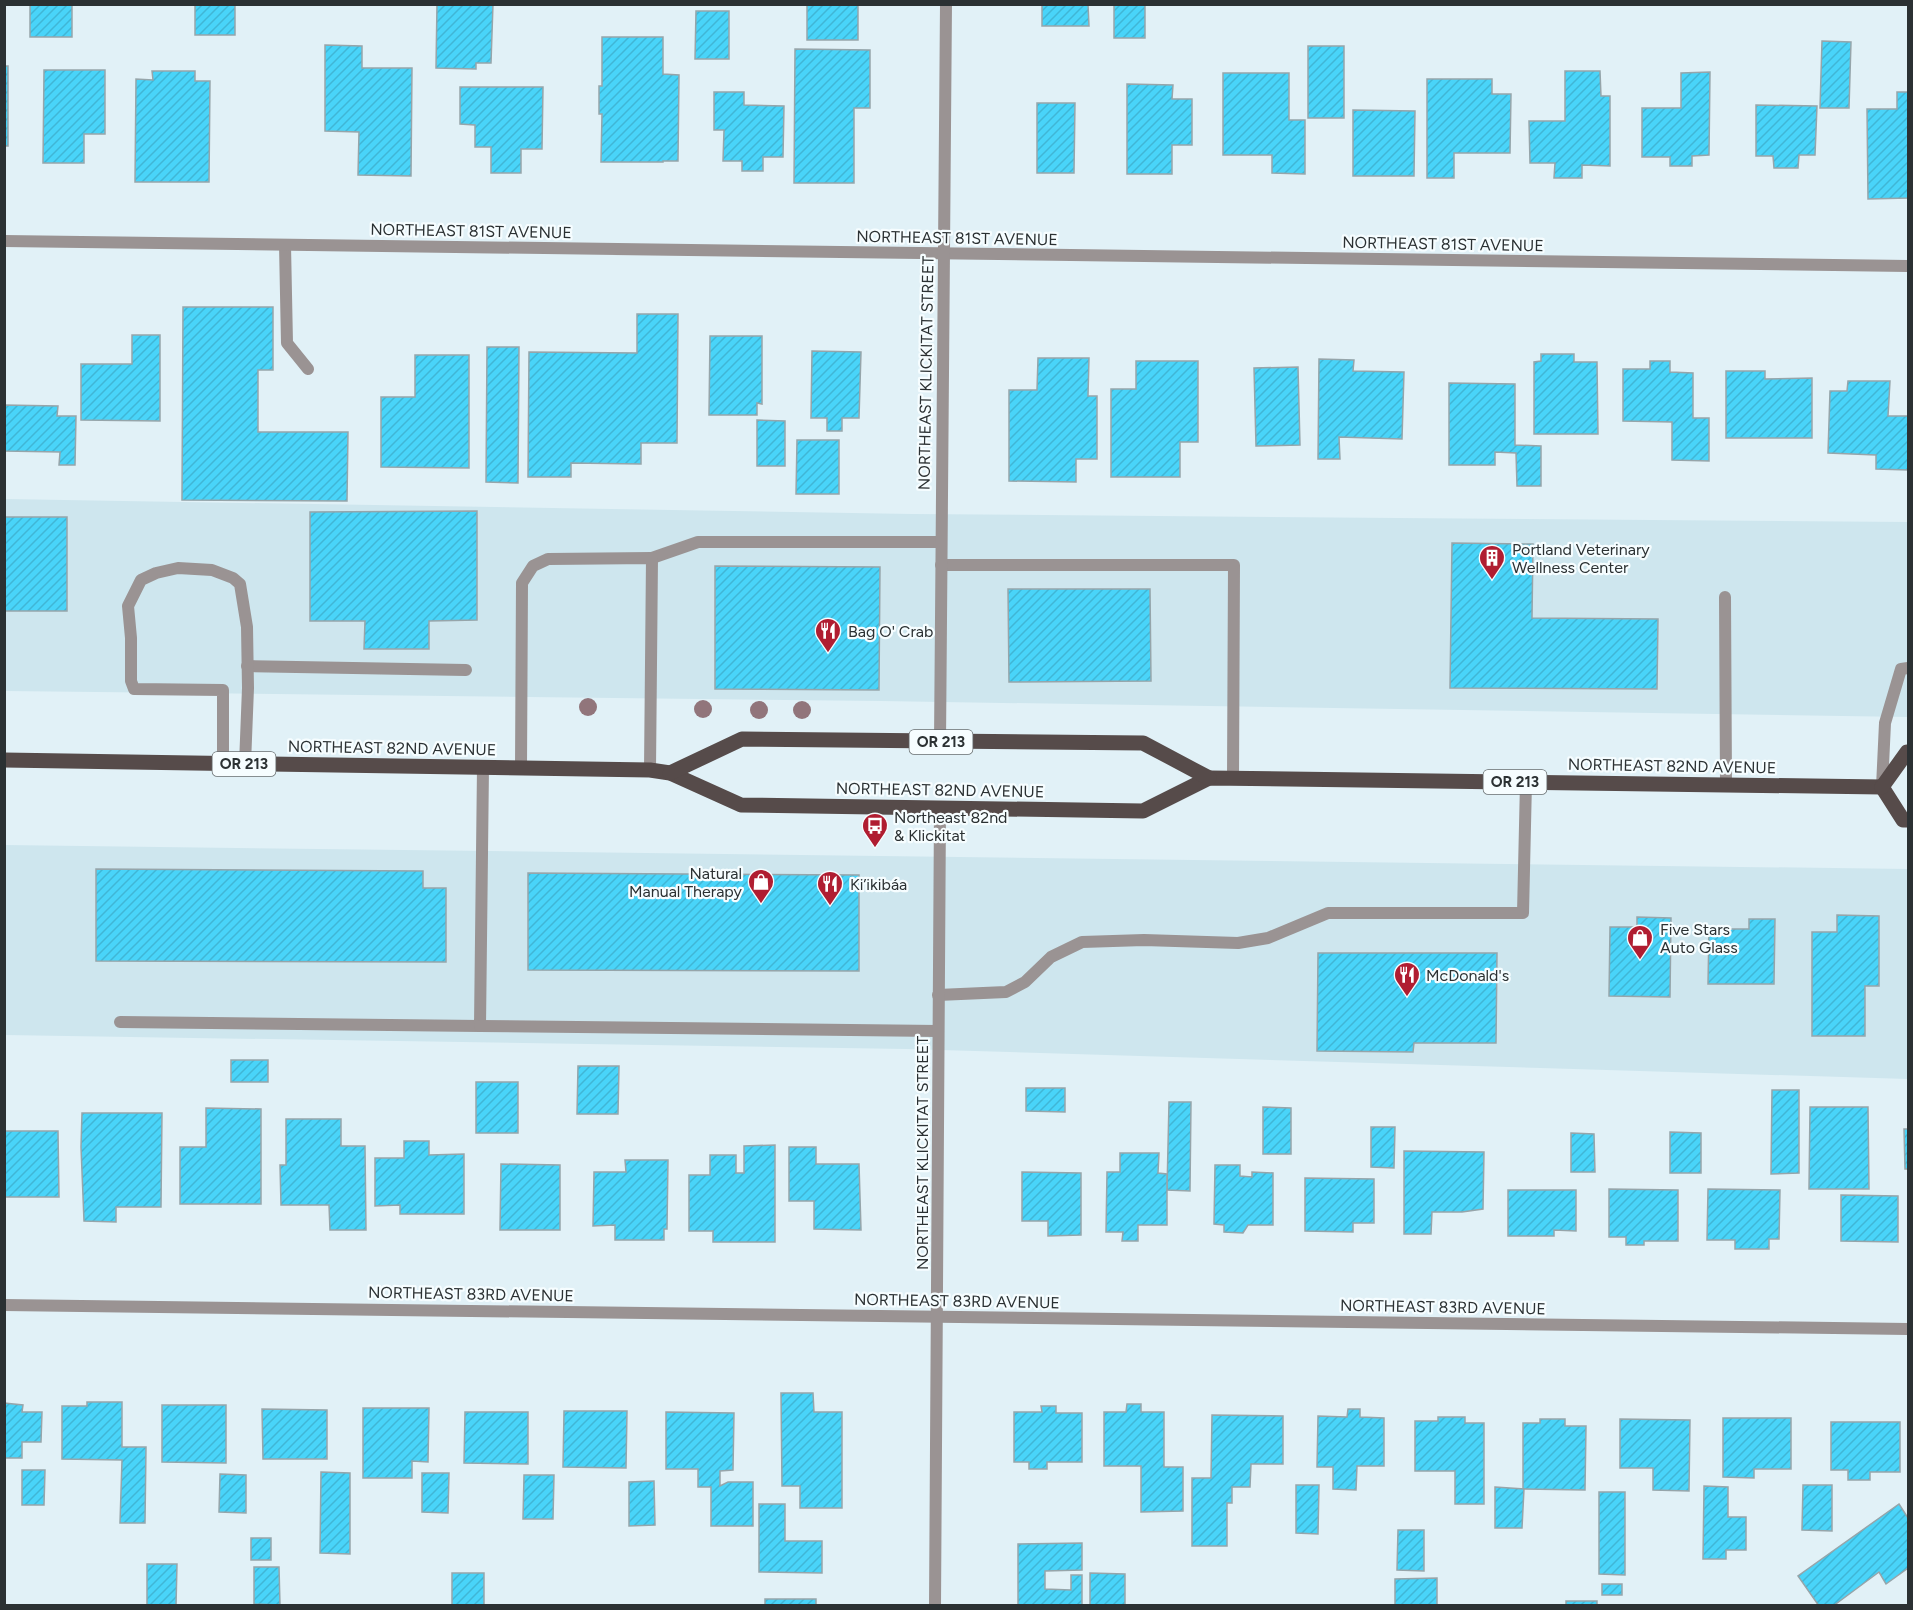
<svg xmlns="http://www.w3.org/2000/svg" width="1913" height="1610" viewBox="0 0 1913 1610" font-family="Figtree,sans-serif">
<defs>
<pattern id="building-hatch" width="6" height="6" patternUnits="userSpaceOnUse" patternTransform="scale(1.5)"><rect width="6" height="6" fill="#49d4f9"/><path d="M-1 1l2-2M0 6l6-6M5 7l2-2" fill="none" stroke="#40b6d6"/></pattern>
</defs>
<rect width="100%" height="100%" fill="#e1f1f7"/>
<g fill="#cee6ee">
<polygon points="5,499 912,514 1908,522 1908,717 881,701 5,691"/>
<polygon points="5,845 1908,869 1908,1079 906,1049 5,1035"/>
</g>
<g fill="url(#building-hatch)" stroke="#96a5aa" stroke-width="1.5">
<rect x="30" y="4" width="42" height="33"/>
<rect x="195" y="4" width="40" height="31"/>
<polygon points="437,4 493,4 491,63 476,63 476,69 436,68"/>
<rect x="807" y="4" width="51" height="36"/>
<polygon points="1042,4 1088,4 1089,26 1042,26"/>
<rect x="1114" y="4" width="31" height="34"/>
<polygon points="696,11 729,11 729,59 695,59"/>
<polygon points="602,37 663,37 663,74 679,75 678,161 663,161 663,162 601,162 602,114 599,114 599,86 602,86"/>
<polygon points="1822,41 1851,42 1849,108 1820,108"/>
<polygon points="325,45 362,46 362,68 412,68 411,176 358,175 359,132 325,131"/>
<rect x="1308" y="46" width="36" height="72"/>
<polygon points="795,49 870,50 870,108 854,108 854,183 794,183"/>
<rect x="4" y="66" width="4" height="80"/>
<polygon points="44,70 105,70 105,134 84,134 84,163 43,163"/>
<polygon points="152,71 195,71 195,81 210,81 209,182 135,182 136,79 153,80"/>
<polygon points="1565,71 1600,71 1601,96 1610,96 1610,166 1582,165 1582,178 1554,178 1555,163 1530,163 1529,121 1565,121"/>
<polygon points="1710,72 1709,155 1692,156 1692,166 1670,166 1670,157 1642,157 1642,108 1681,108 1681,73"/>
<polygon points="1223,73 1289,73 1289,120 1305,120 1305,174 1272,173 1272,155 1223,155"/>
<polygon points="1427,79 1492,79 1492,94 1511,94 1510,153 1454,153 1454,178 1427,178"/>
<polygon points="1127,84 1173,85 1172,99 1192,99 1192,145 1172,145 1172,174 1127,174"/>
<polygon points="460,87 543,87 542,149 521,149 521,173 491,173 491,147 475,147 475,125 460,124"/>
<polygon points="714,92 744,92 744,105 784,106 783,157 763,157 763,171 742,171 742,161 723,161 724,130 714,130"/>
<polygon points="1897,92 1908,92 1908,198 1868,199 1867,109 1897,109"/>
<polygon points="1037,103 1075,103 1074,173 1037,173"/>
<polygon points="1756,105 1817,106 1815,155 1799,155 1798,168 1774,168 1773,156 1756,156"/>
<polygon points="1353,110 1415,111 1414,176 1353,176"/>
<polygon points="183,307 273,307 273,370 258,370 258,432 348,432 347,501 182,500"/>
<polygon points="637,314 678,314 677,443 641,443 641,464 571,463 571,477 528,477 529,352 637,353"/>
<polygon points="132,335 160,335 160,421 81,420 81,364 132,364"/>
<polygon points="710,336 762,336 762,404 757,403 757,415 709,415"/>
<polygon points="487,347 519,347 518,483 486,482"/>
<polygon points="812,351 861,352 859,418 842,418 842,431 827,431 827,418 811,418"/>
<polygon points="1541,354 1574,354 1574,362 1597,362 1598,434 1534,434 1534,362 1541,361"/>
<polygon points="415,355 469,355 469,468 381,467 381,397 415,397"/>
<polygon points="1038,358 1089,358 1088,396 1097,396 1097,459 1076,459 1076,482 1009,481 1009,390 1037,390"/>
<polygon points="1319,359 1354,360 1353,371 1404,372 1402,439 1339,437 1340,459 1318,459"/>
<polygon points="1136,361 1198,361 1198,442 1180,442 1180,477 1111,477 1111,389 1136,389"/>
<polygon points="1650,361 1670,361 1670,372 1693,373 1693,418 1709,418 1709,461 1672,460 1672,422 1623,421 1623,369 1650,369"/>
<polygon points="1298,367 1300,445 1256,446 1254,368"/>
<polygon points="1726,371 1765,371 1765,379 1812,378 1812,438 1726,438"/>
<polygon points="1848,381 1890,381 1888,416 1908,416 1908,470 1876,469 1876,455 1828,453 1830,391 1847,391"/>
<polygon points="1449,383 1515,384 1515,445 1541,446 1541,486 1517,486 1516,453 1495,452 1495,465 1449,465"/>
<polygon points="4,405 58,406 57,416 76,416 75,465 59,465 60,452 4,451"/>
<polygon points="757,420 785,421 785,466 757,466"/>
<polygon points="797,440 839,440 839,494 796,494"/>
<polygon points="477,511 477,620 429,621 429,649 364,649 365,621 310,621 310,512"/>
<rect x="4" y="517" width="63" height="94"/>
<polygon points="1452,543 1533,544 1532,618 1658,619 1657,689 1450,688"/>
<polygon points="715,566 880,567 879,690 715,689"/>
<polygon points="1008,589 1150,589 1151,681 1009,682"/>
<polygon points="96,869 423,871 423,888 446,888 446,962 96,961"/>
<polygon points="528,873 859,875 859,971 528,970"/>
<polygon points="1837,915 1879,916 1879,986 1865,986 1865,1036 1812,1036 1812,932 1837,932"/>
<polygon points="1637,917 1671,918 1670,997 1609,996 1610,927 1637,927"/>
<polygon points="1749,919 1775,919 1774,984 1708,984 1709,929 1749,929"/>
<polygon points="1318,953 1497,953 1496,1043 1414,1043 1413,1052 1317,1051"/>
<rect x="231" y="1060" width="37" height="22"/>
<polygon points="578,1066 619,1066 618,1114 577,1114"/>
<rect x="476" y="1082" width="42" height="51"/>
<polygon points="1026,1088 1065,1088 1065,1112 1026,1111"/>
<polygon points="1772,1090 1799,1090 1799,1173 1771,1174"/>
<polygon points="1169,1102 1191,1102 1190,1191 1167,1190"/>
<polygon points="1263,1107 1291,1108 1291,1154 1263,1154"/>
<polygon points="1810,1107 1868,1107 1869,1189 1809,1189"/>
<polygon points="206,1108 261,1109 261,1204 180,1204 180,1147 206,1147"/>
<polygon points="82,1113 162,1113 161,1207 116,1207 116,1222 84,1221 81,1147"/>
<polygon points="286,1119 341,1119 341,1146 365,1146 366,1230 330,1230 329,1205 281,1205 280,1165 286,1165"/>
<polygon points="1371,1127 1395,1127 1394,1168 1371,1167"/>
<polygon points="1904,1129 1908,1129 1908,1169 1905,1169"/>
<polygon points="4,1131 58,1131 59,1197 4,1197"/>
<polygon points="1670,1132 1701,1133 1701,1173 1670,1173"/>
<polygon points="1571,1133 1594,1134 1595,1172 1571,1172"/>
<polygon points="404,1141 429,1141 429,1155 464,1154 464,1214 400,1214 400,1205 375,1206 375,1158 404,1158"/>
<polygon points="775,1145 775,1242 713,1242 713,1231 689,1231 689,1175 710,1175 710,1155 736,1155 736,1173 744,1173 744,1146"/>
<polygon points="789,1147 816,1147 816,1164 859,1164 861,1230 814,1229 814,1201 789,1201"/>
<polygon points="1404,1151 1484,1152 1483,1209 1462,1212 1432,1212 1431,1234 1404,1234"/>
<polygon points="1120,1153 1159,1153 1158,1173 1167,1174 1167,1225 1138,1225 1138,1241 1122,1241 1123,1232 1106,1232 1107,1172 1120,1172"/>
<polygon points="625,1160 668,1160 667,1229 664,1229 664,1240 615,1240 615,1225 593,1226 594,1172 626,1172"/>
<polygon points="501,1164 560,1165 560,1230 500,1230"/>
<polygon points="1215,1165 1240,1165 1240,1176 1252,1177 1252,1172 1273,1173 1273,1225 1248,1225 1243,1233 1224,1232 1224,1225 1214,1224"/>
<polygon points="1022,1172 1081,1173 1081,1235 1048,1236 1048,1221 1022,1221"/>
<polygon points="1305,1178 1374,1179 1374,1223 1353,1223 1353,1232 1305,1231"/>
<polygon points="1609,1189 1678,1190 1678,1241 1644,1241 1644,1245 1626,1245 1626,1237 1609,1237"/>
<polygon points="1708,1189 1780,1190 1779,1239 1769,1239 1769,1249 1735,1249 1735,1240 1707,1240"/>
<polygon points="1508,1190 1576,1190 1576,1231 1554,1230 1554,1236 1508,1236"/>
<polygon points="1841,1195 1898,1196 1898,1242 1841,1241"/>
<polygon points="781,1393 813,1393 814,1412 842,1412 842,1508 800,1508 800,1486 782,1486"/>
<polygon points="87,1402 122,1402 122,1447 146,1447 145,1523 120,1523 122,1460 62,1459 62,1406 87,1406"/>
<polygon points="4,1403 23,1405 22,1412 42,1412 41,1442 22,1442 22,1458 4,1458"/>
<polygon points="1127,1404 1141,1404 1141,1412 1164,1412 1164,1467 1183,1467 1183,1511 1141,1512 1141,1466 1104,1466 1104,1412 1126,1412"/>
<polygon points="162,1405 226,1405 226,1463 162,1462"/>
<polygon points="1041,1406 1056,1406 1056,1413 1082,1413 1082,1462 1047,1462 1047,1469 1029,1469 1029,1462 1014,1462 1014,1412 1042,1412"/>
<polygon points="363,1408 429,1408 428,1462 412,1461 412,1478 363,1478"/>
<polygon points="262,1409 327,1410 327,1459 263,1459"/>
<polygon points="1348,1409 1360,1409 1360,1417 1384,1418 1384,1466 1357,1466 1356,1490 1333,1489 1333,1467 1317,1467 1318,1416 1347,1417"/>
<polygon points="564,1411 627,1411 626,1468 563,1467"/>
<polygon points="465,1412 528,1412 528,1464 464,1463"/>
<polygon points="666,1412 734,1413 733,1470 720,1471 720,1486 728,1482 753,1482 753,1526 711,1526 711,1487 698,1487 698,1469 666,1469"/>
<polygon points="1212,1415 1283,1416 1283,1464 1251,1464 1250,1487 1232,1487 1232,1503 1227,1503 1227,1546 1192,1546 1192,1478 1211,1478"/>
<polygon points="1438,1417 1465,1417 1465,1423 1484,1423 1484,1504 1455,1504 1455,1471 1415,1471 1415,1421 1438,1421"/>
<polygon points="1723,1418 1791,1418 1791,1469 1754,1469 1754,1478 1723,1477"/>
<polygon points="1540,1419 1565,1419 1565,1426 1586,1426 1585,1490 1523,1489 1523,1423 1540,1423"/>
<polygon points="1620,1419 1690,1420 1689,1491 1653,1490 1653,1468 1620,1468"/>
<polygon points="1831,1422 1900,1422 1900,1472 1870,1472 1870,1480 1848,1480 1848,1470 1831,1470"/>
<polygon points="22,1470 45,1470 44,1505 22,1505"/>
<polygon points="321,1472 350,1473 350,1554 320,1553"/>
<polygon points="422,1473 449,1473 448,1513 422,1512"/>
<polygon points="220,1474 246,1475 246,1513 219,1512"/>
<polygon points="524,1475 554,1475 553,1519 523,1519"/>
<polygon points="654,1481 655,1525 629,1526 629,1482"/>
<polygon points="1296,1485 1319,1485 1318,1534 1296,1533"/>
<polygon points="1803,1485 1832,1485 1832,1531 1802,1530"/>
<polygon points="1704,1486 1728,1487 1728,1517 1746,1517 1746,1550 1726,1550 1726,1559 1703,1559"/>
<polygon points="1495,1487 1524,1489 1522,1528 1495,1528"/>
<polygon points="1599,1492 1625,1492 1625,1575 1599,1574"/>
<polygon points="759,1504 785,1504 785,1541 822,1541 822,1573 759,1572"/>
<polygon points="1899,1504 1908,1518 1908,1568 1886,1584 1879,1572 1833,1606 1819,1606 1798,1576"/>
<polygon points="1398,1530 1424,1530 1424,1571 1397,1570"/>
<rect x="251" y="1538" width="20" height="22"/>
<polygon points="1082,1543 1082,1570 1045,1571 1045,1589 1071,1590 1071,1575 1082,1575 1082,1606 1018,1606 1018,1544"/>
<polygon points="147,1564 177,1564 176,1606 147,1606"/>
<polygon points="254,1567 279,1567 280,1605 254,1604"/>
<rect x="452" y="1573" width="32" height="33"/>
<polygon points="1090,1573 1125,1574 1125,1606 1090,1606"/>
<polygon points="1437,1578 1437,1606 1395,1606 1395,1579"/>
<rect x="1602" y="1584" width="20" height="11"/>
<rect x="765" y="1599" width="51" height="7"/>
<rect x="1566" y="1601" width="31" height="5"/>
</g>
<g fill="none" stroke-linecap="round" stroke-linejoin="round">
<g stroke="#9a9393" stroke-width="12">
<polyline points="285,245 287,343 308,369"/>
<polyline points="652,558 698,542 941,542"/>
<polyline points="941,565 1234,565 1233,778"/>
<polyline points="1725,597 1726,785"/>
<polyline points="247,666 466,670"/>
<polyline points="223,764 223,690 134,689 131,681 131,638 128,606 141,580 156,573 178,568 212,570 233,578 240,584 247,627 248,688 245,764"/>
<polyline points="521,768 522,583 533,566 548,559 652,558 650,770"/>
<polyline points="1882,787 1885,723 1901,669 1908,668"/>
<polyline points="938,995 1006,992 1025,982 1051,957 1082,942 1144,940 1238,943 1268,938 1328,913 1523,913 1526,782"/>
<polyline points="120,1022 480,1026 483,767"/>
<polyline points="480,1026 938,1031"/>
</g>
<g stroke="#9a9393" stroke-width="12">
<polyline points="4,241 1908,266"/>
<polyline points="940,742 946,4"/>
<polyline points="4,1305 1908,1329"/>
<polyline points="935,1606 940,808"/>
</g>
<g stroke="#564b4a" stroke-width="15">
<polyline points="4,760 650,770 670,773 741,805 1143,811 1209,778 1882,787"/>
<polyline points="670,773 742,739 1143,743 1209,778"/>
<polyline points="1882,787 1903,820 1908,820"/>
<polyline points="1882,787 1907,752 1908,752"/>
</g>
</g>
<g fill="#91757b">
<circle cx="588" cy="707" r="9"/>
<circle cx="703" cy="709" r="9"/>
<circle cx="759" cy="710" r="9"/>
<circle cx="802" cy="710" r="9"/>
</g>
<defs>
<symbol id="building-pin" viewBox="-11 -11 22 30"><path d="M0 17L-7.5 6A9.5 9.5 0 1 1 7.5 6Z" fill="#b01d31" stroke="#f6fdff"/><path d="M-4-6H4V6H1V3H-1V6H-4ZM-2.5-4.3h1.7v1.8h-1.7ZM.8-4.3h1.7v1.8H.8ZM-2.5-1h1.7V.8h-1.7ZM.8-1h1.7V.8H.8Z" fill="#fff"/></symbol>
<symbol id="restaurant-pin" viewBox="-11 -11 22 30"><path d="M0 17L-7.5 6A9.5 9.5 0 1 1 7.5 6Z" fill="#b01d31" stroke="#f6fdff"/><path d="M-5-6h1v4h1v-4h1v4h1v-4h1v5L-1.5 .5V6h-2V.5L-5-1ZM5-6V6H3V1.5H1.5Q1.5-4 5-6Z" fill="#fff"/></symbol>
<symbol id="bus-pin" viewBox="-11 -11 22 30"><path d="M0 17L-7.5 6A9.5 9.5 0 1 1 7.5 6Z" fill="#b01d31" stroke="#f6fdff"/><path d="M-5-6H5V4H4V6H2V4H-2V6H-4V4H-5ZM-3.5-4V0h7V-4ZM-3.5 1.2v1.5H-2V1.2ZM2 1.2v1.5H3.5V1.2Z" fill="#fff"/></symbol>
<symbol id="shop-pin" viewBox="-11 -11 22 30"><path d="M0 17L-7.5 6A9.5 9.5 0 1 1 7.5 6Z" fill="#b01d31" stroke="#f6fdff"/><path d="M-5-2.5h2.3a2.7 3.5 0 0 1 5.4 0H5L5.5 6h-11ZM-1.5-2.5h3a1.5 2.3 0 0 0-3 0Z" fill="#fff"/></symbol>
</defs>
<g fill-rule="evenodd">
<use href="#building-pin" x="1477" y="543" width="30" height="40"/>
<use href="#restaurant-pin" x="813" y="616" width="30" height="40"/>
<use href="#bus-pin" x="860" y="811" width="30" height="40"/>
<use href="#shop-pin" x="746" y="867" width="30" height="40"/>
<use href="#restaurant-pin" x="815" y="869" width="30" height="40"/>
<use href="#shop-pin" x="1625" y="923" width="30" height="40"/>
<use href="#restaurant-pin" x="1392" y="960" width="30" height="40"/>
</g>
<g text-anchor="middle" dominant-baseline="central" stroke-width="4.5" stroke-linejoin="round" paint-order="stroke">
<g fill="#f6fdff" stroke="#686e70" stroke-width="1.5">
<rect x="909.5" y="730" width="63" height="24" rx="4.5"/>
<rect x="212.5" y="752" width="63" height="24" rx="4.5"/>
<rect x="1483.5" y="770" width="63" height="24" rx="4.5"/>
</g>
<g font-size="15" font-weight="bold" fill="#2b3133">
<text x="941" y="742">OR 213</text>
<text x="244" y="764">OR 213</text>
<text x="1515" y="782">OR 213</text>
</g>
<g font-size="16" fill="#2b3133" stroke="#f6fdff">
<text transform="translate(471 231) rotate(1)">NORTHEAST 81ST AVENUE</text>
<text transform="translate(957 238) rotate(1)">NORTHEAST 81ST AVENUE</text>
<text transform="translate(1443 244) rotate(1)">NORTHEAST 81ST AVENUE</text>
<text transform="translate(926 373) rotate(-89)">NORTHEAST KLICKITAT STREET</text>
<text transform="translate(392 748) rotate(1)">NORTHEAST 82ND AVENUE</text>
<text transform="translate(1672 766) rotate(1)">NORTHEAST 82ND AVENUE</text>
<text transform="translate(940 790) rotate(1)">NORTHEAST 82ND AVENUE</text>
<text transform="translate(922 1153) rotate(-90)">NORTHEAST KLICKITAT STREET</text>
<text transform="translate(471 1294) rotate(1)">NORTHEAST 83RD AVENUE</text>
<text transform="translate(957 1301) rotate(1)">NORTHEAST 83RD AVENUE</text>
<text transform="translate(1443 1307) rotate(1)">NORTHEAST 83RD AVENUE</text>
</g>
<g font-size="16" fill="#2b3133" stroke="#f6fdff" text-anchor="start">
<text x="1512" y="549">Portland Veterinary<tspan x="1512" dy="18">Wellness Center</tspan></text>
<text x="848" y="631">Bag O' Crab</text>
<text x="894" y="817">Northeast 82nd<tspan x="894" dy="18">&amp; Klickitat</tspan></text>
<text x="742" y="873" text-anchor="end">Natural<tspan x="742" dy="18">Manual Therapy</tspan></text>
<text x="850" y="884">Ki’ikibáa</text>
<text x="1660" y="929">Five Stars<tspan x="1660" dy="18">Auto Glass</tspan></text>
<text x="1426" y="975">McDonald's</text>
</g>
</g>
<rect width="1913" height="1610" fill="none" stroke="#2b3133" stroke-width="12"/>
</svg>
